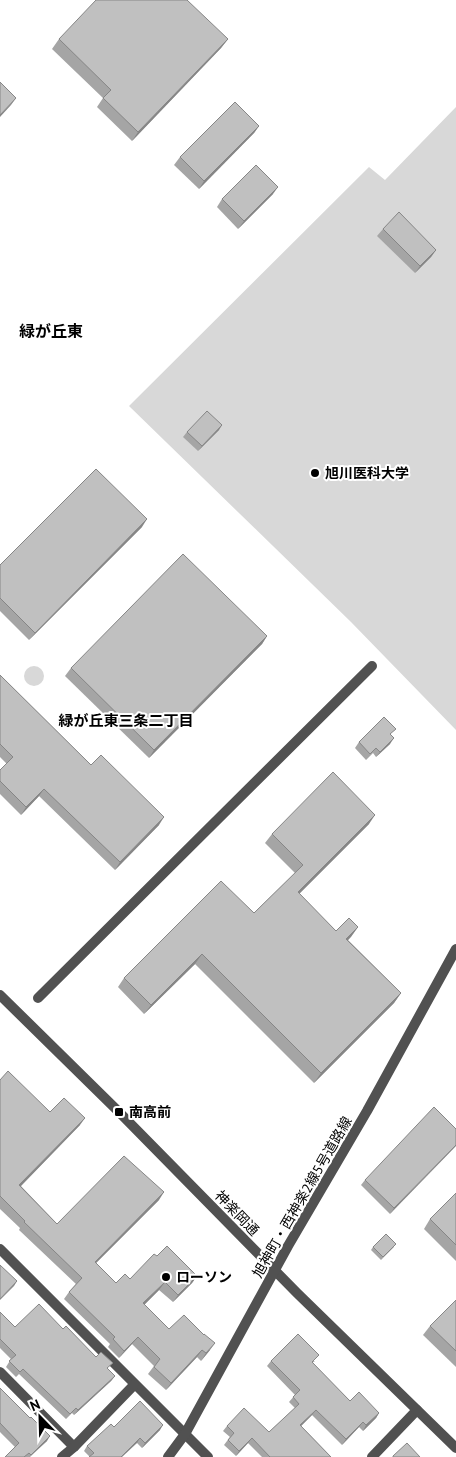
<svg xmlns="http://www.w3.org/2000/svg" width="456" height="1457" viewBox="0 0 456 1457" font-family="'PT Sans','Noto Sans JP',sans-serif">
<rect width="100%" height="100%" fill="#fff"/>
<g fill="#d8d8d8">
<polygon points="456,107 456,730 351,622 129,406 369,167 385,180"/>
<circle cx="34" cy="676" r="10"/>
</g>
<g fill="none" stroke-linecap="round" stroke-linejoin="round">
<polyline stroke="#515151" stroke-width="10" points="38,998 372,666"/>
<g stroke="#515151" stroke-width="10">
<polyline points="0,1249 208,1457"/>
<polyline points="0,1372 74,1447"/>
<polyline points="62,1457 74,1447 134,1385"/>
<polyline points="372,1457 417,1410"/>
</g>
<g stroke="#515151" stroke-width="10">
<polyline points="0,995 119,1112 297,1293 456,1448"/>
<polyline points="168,1457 185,1434 288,1246 367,1111 456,949"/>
</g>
</g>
<g fill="#a5a5a5">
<polygon points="59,39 228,39 221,48 132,141 97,107 103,98 52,49"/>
<polygon points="259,126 254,133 199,189 174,165 180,157"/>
<polygon points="273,194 238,229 217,207 222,199"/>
<polygon points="383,229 436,250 431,257 415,273 377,236"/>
<polygon points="219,430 198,451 183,437 187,432"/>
<polygon points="142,527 29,640 0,611 0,565"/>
<polygon points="267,636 262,644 149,758 65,676 71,668"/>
<polygon points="0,675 91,765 159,825 115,870 39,796 21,815 0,794 0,770 7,764 0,757"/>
<polygon points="391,735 390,744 376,757 373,753 366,760 355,748 359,742"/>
<polygon points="369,824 299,894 336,931 358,927 348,940 401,993 394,1003 314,1083 195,964 144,1014 118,987 124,978 254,913 295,873 265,843 272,834"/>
<polygon points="0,1080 50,1112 80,1125 21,1186 57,1224 159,1200 96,1263 116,1283 130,1279 157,1256 197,1276 192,1283 173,1302 159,1290 144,1305 169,1329 210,1350 201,1361 197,1357 166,1390 148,1374 154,1366 132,1344 119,1358 108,1347 110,1344 64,1299 69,1292 76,1284 19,1230 20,1228 0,1209"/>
<polygon points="456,1129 390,1214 361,1185 365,1180"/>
<polygon points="456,1193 456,1261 424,1229 430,1219"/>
<polygon points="373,1247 394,1247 381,1260 371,1250"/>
<polygon points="456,1300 456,1367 423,1335 430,1326"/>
<polygon points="0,1312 15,1327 63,1329 115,1376 111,1381 74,1415 72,1413 66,1419 19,1374 16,1377 6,1367 11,1359 0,1348"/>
<polygon points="271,1361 315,1361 312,1363 350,1401 379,1413 376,1418 363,1431 359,1427 342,1445 312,1415 301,1426 331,1457 262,1457 248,1443 236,1456 224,1445 230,1437 223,1431 227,1426 269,1432 295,1408 289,1402 295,1395 267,1366"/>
<polygon points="0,1388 47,1441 30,1457 5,1457 15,1447 0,1432"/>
<polygon points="114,1427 160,1430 142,1448 137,1443 90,1457 84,1451 87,1446"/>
</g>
<g fill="#868686">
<polygon points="228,39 221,48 132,141 138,132"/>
<polygon points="16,98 11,105 0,117 0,115"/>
<polygon points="259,126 254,133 199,189 204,181"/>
<polygon points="278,187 273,194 238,229 244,221"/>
<polygon points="436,250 431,257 415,273 420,266"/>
<polygon points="222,425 219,430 198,451 202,446"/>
<polygon points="147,519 142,527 29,640 35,633"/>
<polygon points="267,636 262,644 149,758 154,750"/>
<polygon points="394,738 390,744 376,757 380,752"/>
<polygon points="44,789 39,796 21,815 26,807"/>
<polygon points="375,815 369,824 291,902 298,892"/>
<polygon points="164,817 159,825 115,870 120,862"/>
<polygon points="358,927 351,937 340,948 346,939"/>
<polygon points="202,954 195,964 144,1014 151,1005"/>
<polygon points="401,993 394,1003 314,1083 321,1073"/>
<polygon points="85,1118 80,1125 14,1193 19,1185"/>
<polygon points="456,1145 456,1146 390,1214 394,1208"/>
<polygon points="164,1192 159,1200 90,1269 95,1262"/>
<polygon points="197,1276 192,1283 173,1302 178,1295"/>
<polygon points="17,1281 14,1286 0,1300 0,1299"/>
<polygon points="165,1282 159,1290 138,1311 143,1303"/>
<polygon points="138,1337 132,1344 119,1358 124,1351"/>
<polygon points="215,1343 210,1350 201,1361 206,1353"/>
<polygon points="202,1350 197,1357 166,1390 171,1383"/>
<polygon points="115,1376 111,1381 74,1415 78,1410"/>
<polygon points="316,1410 312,1415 296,1431 300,1425"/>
<polygon points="379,1413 376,1418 363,1431 366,1425"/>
<polygon points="363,1422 359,1427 342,1445 346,1439"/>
<polygon points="163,1425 160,1430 142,1448 145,1443"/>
<polygon points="50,1436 47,1441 29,1457"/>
<polygon points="140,1438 137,1443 122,1457 121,1457"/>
<polygon points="252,1438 248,1443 236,1456 239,1451"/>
</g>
<g fill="#c0c0c0" stroke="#868686">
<polygon points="96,0 187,0 228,39 138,132 103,98 111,90 59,39"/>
<polygon points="0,82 16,98 0,115"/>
<polygon points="235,102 259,126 204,181 180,157"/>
<polygon points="256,165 278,187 244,221 222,199"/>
<polygon points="399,212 436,250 420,266 383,229"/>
<polygon points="207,411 222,425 202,446 187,432"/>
<polygon points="96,469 147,519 35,633 0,598 0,565"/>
<polygon points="183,554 267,636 154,750 71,668"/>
<polygon points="0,675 91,765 101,755 164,817 120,862 44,789 26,807 0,781 0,770 13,757 0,744"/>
<polygon points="384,717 396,729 390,734 394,738 380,752 376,748 370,754 359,742"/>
<polygon points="333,772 375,815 298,892 336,931 349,918 358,927 346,939 401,993 321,1073 202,954 151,1005 124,978 221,881 254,913 303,865 272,834"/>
<polygon points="8,1071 50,1112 64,1098 85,1118 19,1185 57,1224 124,1156 164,1192 95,1262 116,1283 125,1274 130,1279 154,1254 157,1256 167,1246 197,1276 178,1295 165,1282 143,1303 169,1329 184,1315 204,1335 204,1334 215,1343 206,1353 202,1350 171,1383 154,1367 160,1359 138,1337 124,1351 113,1339 115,1337 69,1292 82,1278 24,1222 25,1221 0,1196 0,1080"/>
<polygon points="434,1107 456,1129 456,1145 394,1208 365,1180"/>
<polygon points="456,1193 456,1245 430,1219"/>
<polygon points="386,1234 396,1244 383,1257 373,1247"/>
<polygon points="0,1265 17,1281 0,1299"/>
<polygon points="456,1300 456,1351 430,1326"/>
<polygon points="39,1304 63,1329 66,1326 96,1357 101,1352 113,1363 107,1368 115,1376 78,1410 76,1408 70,1414 23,1369 20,1372 9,1361 16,1355 0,1339 0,1312 15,1327"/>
<polygon points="298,1334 319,1355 312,1362 350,1401 359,1392 379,1413 366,1425 363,1422 346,1439 316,1410 300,1425 331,1457 270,1457 252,1438 239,1451 228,1440 234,1433 227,1426 244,1408 269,1432 299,1404 293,1397 300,1390 271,1361"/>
<polygon points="0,1388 30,1418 31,1417 50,1436 31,1455 29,1453 24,1457 5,1457 19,1443 0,1423"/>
<polygon points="140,1401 163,1425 145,1443 140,1438 121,1457 89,1457 94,1453 87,1446 111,1424 114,1427"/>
<polygon points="407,1443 420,1457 393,1457 393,1456"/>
</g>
<g fill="#000" stroke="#fff" stroke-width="2">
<circle cx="315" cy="473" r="5"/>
<rect x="114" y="1107" width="10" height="10" rx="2.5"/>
<circle cx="166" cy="1277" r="5"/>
</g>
<g text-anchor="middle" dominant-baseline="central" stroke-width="4" stroke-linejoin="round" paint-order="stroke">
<g font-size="14" font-weight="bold" fill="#000" stroke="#fff" text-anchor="start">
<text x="325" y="473">旭川医科大学</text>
<text x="129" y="1112">南高前</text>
<text x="176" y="1277">ローソン</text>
</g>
<g font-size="14" fill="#000" stroke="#fff">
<text transform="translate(302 1197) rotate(-60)">旭神町・西神楽2線5号道路線</text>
<text transform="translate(237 1213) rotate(46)">神楽岡通</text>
</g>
<g font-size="15" font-weight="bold" fill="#000" stroke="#fff">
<text x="126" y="720">緑が丘東三条二丁目</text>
</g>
<g font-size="16" font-weight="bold" fill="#000" stroke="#fff">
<text x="51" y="331">緑が丘東</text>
</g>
</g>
<g transform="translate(40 1417) rotate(337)" stroke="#ffffff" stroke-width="4" paint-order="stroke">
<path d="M0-4L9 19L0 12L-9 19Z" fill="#000000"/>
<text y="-8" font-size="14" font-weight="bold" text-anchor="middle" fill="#000000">N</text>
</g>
</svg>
